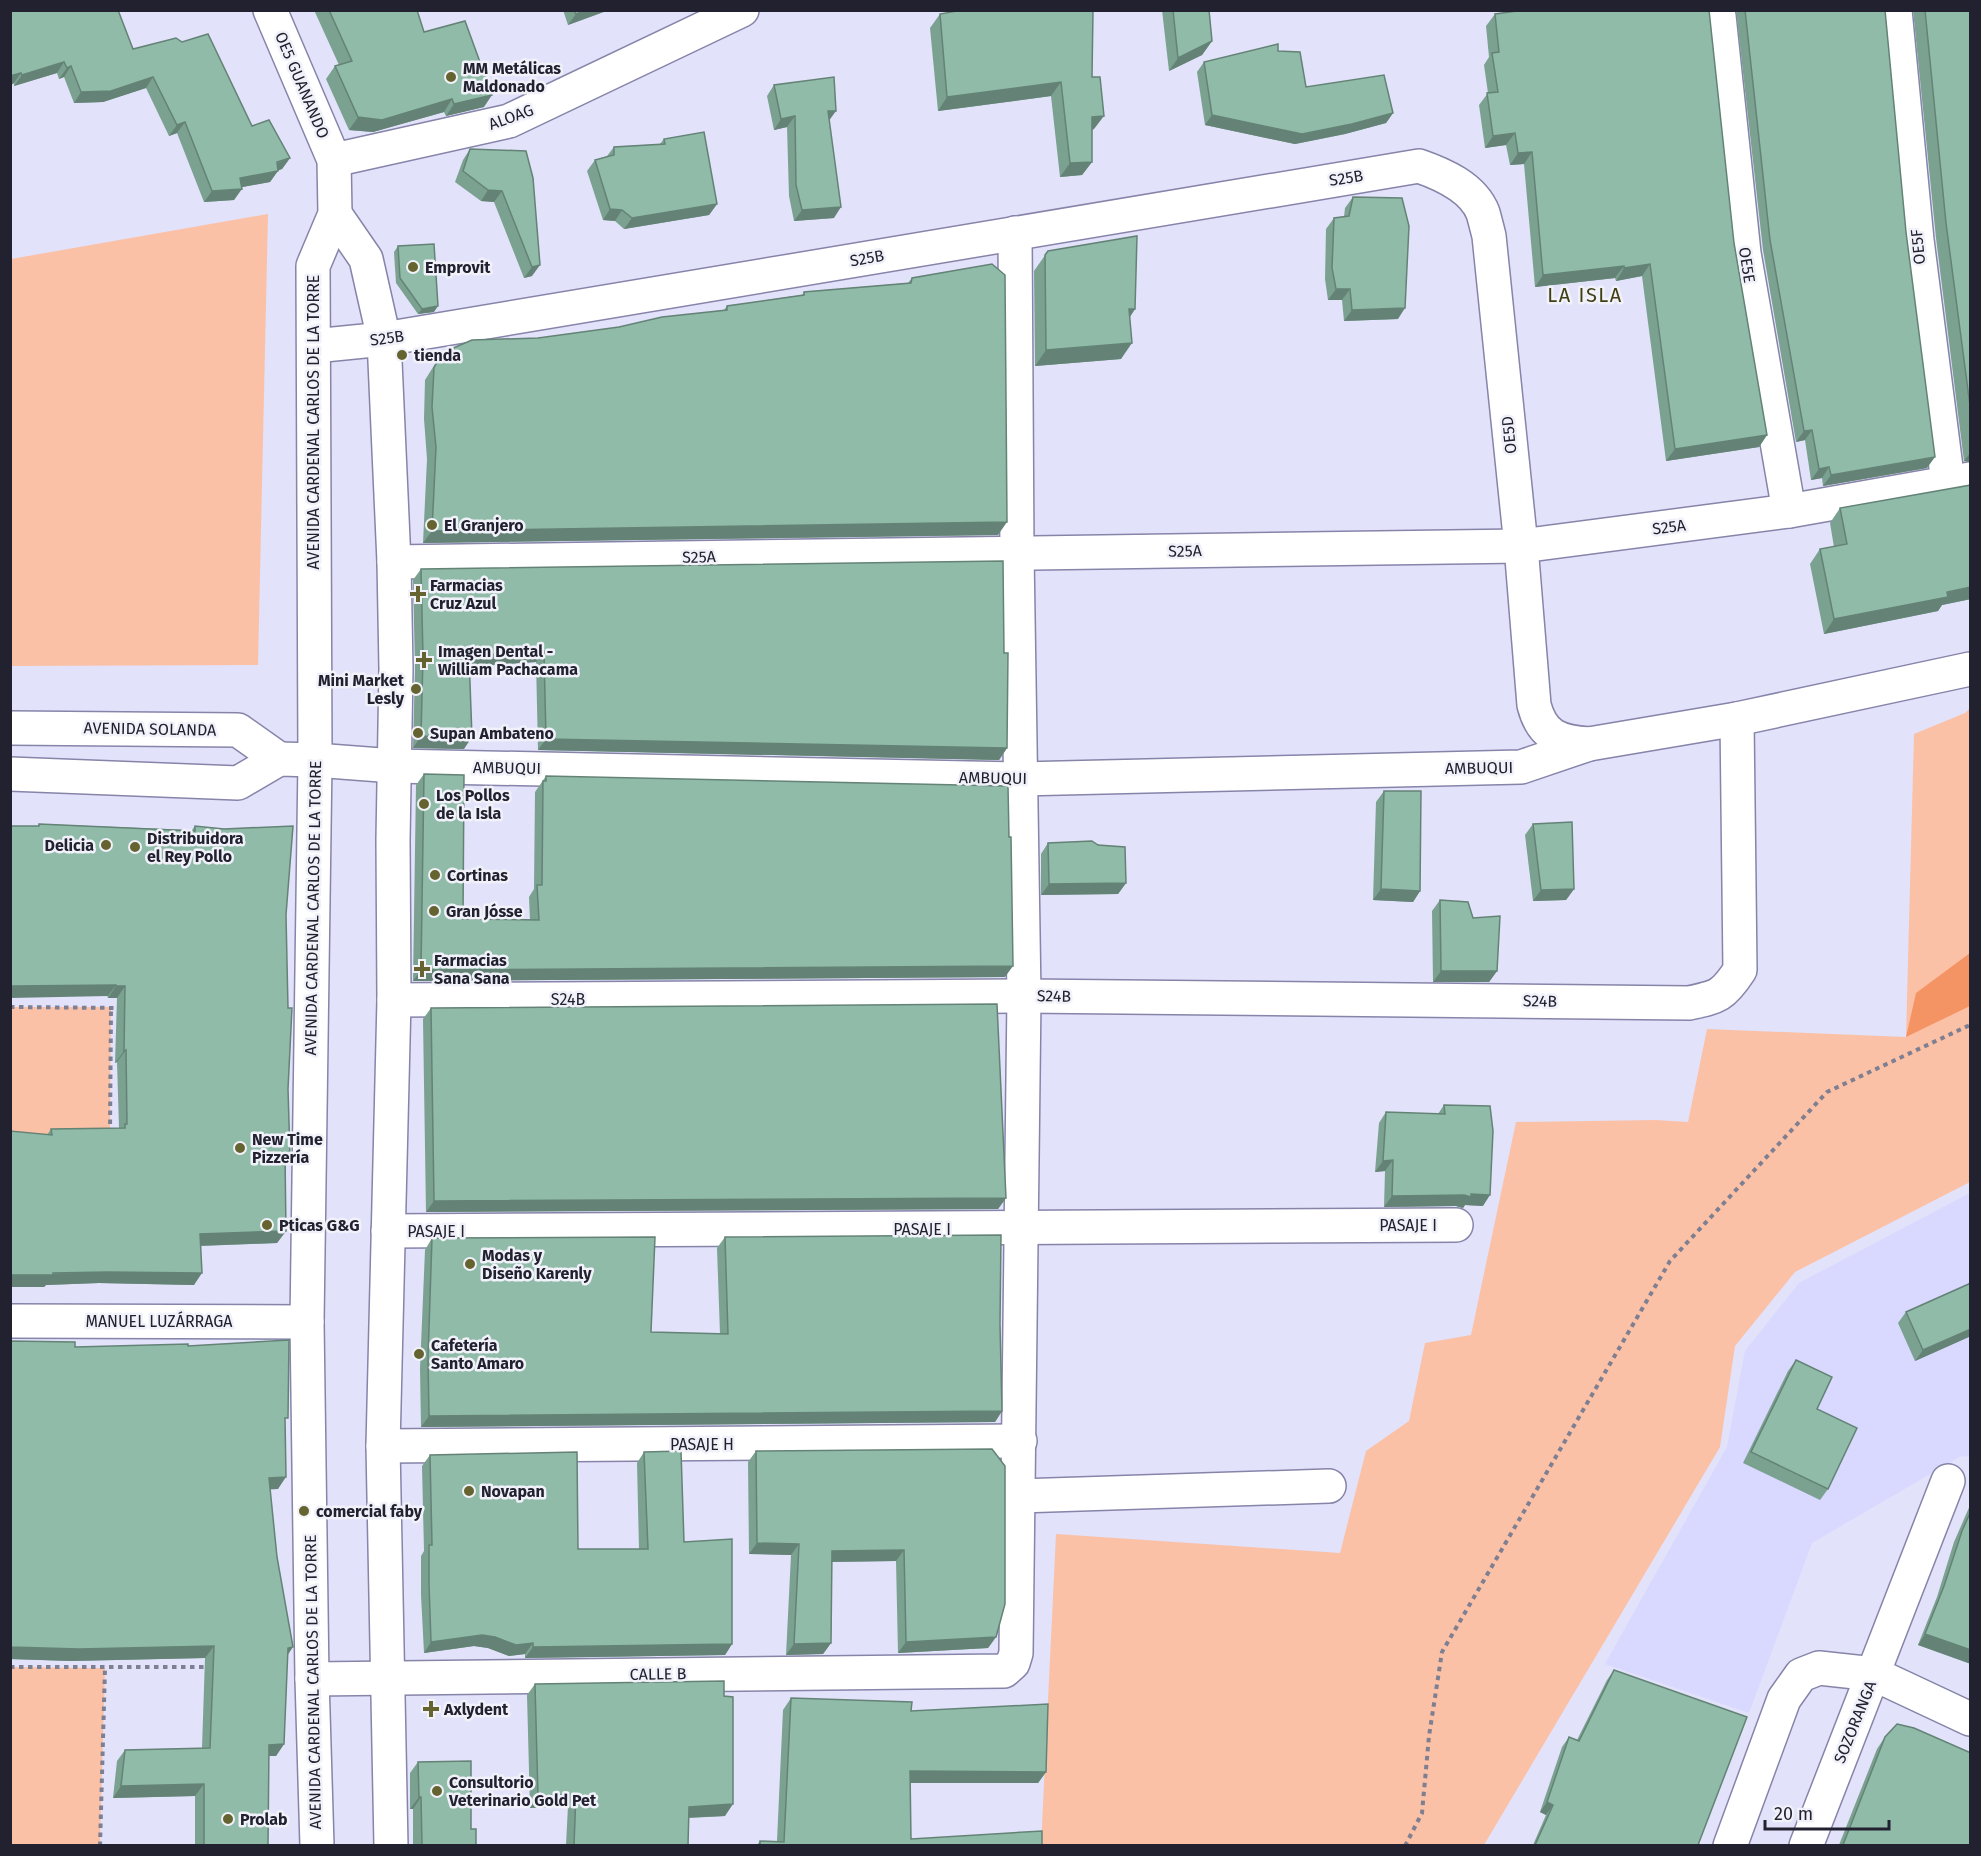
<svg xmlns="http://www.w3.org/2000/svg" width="1981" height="1856" viewBox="0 0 1981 1856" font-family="'Fira Sans',sans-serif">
<rect width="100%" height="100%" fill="#e2e2fa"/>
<polygon fill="#d9d8ff" points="1970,1193 1970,1457 1961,1456 1812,1543 1749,1713 1605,1664 1727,1447 1745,1351 1799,1283"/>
<g fill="#fbc1a6">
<polygon points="268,214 258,665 11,666 11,259"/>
<polygon points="1970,708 1970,1182 1795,1272 1735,1346 1720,1447 1484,1845 1041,1846 1056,1534 1340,1553 1366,1451 1409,1421 1425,1343 1471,1335 1516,1122 1656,1120 1688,1122 1707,1029 1906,1037 1914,734 1965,713"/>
<polygon points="11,1007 111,1007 110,1136 11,1135"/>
<polygon points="11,1667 105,1668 100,1845 11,1845"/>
</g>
<polygon fill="#f49464" points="1970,953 1970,1006 1906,1037 1916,993"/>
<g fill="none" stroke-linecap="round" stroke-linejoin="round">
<defs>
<g id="minor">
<polyline points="270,10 334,160 335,214 313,266 315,760 307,1322 312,1679 317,1846"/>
<polyline points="1895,10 1917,240 1948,483"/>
<polyline points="1719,16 1744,253 1789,511"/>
<polyline points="334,160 509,121 742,10"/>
<polyline points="335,214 366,259 384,339 394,562 396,669 393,840 394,1000 383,1446 391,1846"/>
<path d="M 314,346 L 384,339 L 1419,166 C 1442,174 1473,187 1483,213 C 1485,220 1487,228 1489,236 L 1521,546 L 1534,705 C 1542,736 1559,742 1589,744 L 1737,719 L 1970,669"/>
<polyline points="394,562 1521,546 1789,511 1970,479"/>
<polyline points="10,728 238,730 279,759"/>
<polyline points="10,774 238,783 279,759 315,760 394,766 1020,779 1521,767 1589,744"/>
<path d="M 394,1000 L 1024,996 L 1689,1003 C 1718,997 1723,996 1740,970 L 1737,719"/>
<polyline points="388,1231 1456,1225"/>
<polyline points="10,1321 307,1322"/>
<polyline points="383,1446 1020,1441"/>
<polyline points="1019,1496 1329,1486"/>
<polyline points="312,1679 1004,1671 1013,1663 1016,1653 1024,996 1017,553 1015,233"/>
<polyline points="1730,1846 1784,1699 1801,1675 1819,1668 1874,1674 1970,1719"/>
<polyline points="1806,1846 1948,1481"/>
</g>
</defs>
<use href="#minor" stroke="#8684a9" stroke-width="36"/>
<g stroke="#7f7f92" stroke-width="4" stroke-dasharray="4.5 4.5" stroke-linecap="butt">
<polyline points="10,1007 121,1008"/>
<polyline points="110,1133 111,1007"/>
<polyline points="10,1667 208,1667"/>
<polyline points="100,1846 105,1668"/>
<polyline points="1405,1846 1422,1813 1429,1736 1442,1652 1670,1261 1827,1092 1970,1025"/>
</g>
<use href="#minor" stroke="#fff" stroke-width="33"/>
</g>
<g fill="#7ba190">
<polygon points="10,10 133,49 252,126 290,158 282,169 278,170 270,182 242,187 234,200 204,202 177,133 169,136 146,88 103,102 74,103 64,77 59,79 57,73 14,86"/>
<polygon points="314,10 417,10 424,32 484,107 446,116 444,112 373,132 349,130 326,79 335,66 339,65"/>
<polygon points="563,10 609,10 568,25"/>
<polygon points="1162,10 1209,10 1212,41 1202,55 1169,71"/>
<polygon points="1736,10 1885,10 1927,468 1823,486 1822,478 1811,480 1805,440 1796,442 1763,250"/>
<polygon points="1913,10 1971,10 1971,462 1964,461 1936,238"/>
<polygon points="940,14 1092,77 1094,129 1092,130 1092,162 1082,175 1060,177 1051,96 938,111 930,28"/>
<polygon points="1495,14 1734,243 1767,435 1759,447 1666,461 1642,276 1616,281 1615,278 1535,287 1524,164 1510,165 1506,145 1485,148 1479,105 1488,93 1484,65 1489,57 1486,26"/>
<polygon points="1278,51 1306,87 1393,113 1386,123 1345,134 1295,144 1205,125 1197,72 1204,62"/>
<polygon points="774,85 829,120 834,218 794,221 789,196 787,127 774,130 767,96"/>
<polygon points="664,139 717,204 709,215 624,229 615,221 603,220 587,171 595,160 607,156 614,147 660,144"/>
<polygon points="470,149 533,178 532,276 524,278 494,202 481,201 455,182 463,160"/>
<polygon points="1353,197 1398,319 1344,321 1342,300 1328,300 1325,279 1326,229 1334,218 1344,217 1345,208"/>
<polygon points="398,246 434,312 418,314 396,283 394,252"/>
<polygon points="1048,251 1135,309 1130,317 1121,359 1035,366 1034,271"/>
<polygon points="912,278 998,535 423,543 427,459 424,419 425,380 440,356 538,338 619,327 724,310 727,306 802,295 804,292 908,283"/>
<polygon points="1971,485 1971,599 1942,605 1938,611 1824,634 1810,564 1820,549 1834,547 1830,523 1840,508"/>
<polygon points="421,569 1004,653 1007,748 999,760 538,750 536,662 469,667 464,749 413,748 415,669 413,580"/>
<polygon points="424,774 463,919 530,920 529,897 534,889 535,792 546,776 1005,977 413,981 416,785"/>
<polygon points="1384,791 1420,891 1413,902 1373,900 1376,802"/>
<polygon points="39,824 192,830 195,826 286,915 286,1231 277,1243 201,1246 194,1285 99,1283 46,1285 44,1287 47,1135 51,1129 119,1128 117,1062 115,1063 117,998 108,998 38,826"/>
<polygon points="1533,824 1574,889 1566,900 1533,901 1525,835"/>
<polygon points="1048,843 1098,845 1126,883 1118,894 1041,895 1041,854"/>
<polygon points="1440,900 1473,918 1497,971 1489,982 1433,982 1432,911"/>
<polygon points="431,1008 1006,1198 998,1209 426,1212 423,1019"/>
<polygon points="1444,1105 1483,1206 1465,1205 1463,1208 1456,1206 1384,1207 1385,1171 1375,1172 1379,1123 1386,1112 1438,1114"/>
<polygon points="725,1237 1000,1324 1002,1411 995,1422 421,1427 420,1369 425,1250 432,1238 651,1332 720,1334 717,1248"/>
<polygon points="1971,1283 1971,1336 1915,1361 1898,1323 1906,1312"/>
<polygon points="10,1341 75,1347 188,1346 285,1422 278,1489 270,1489 287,1655 284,1744 276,1756 269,1756 268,1845 195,1845 195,1796 113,1798 117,1761 125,1750 202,1748 205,1658 71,1661 10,1659"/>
<polygon points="1796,1360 1817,1409 1828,1489 1820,1500 1743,1463 1788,1371"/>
<polygon points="756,1451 1005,1604 996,1637 988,1648 898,1653 896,1561 832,1562 831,1643 823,1654 786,1655 791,1555 749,1554 748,1462"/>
<polygon points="644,1452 684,1542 732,1644 725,1655 525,1658 525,1654 509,1656 488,1648 474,1646 424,1653 421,1595 421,1556 424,1551 422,1466 430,1455 578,1549 639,1549 637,1463"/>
<polygon points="1971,1503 1971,1664 1918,1645 1937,1597 1954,1542"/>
<polygon points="1614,1670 1698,1845 1533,1845 1546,1815 1540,1812 1562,1747 1569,1737 1577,1740 1607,1680"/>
<polygon points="535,1684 725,1816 688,1818 688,1845 566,1845 568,1806 530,1808 527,1695"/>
<polygon points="791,1698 911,1711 1046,1772 1038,1783 911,1783 911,1839 1042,1845 757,1845 760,1841 777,1841 783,1710"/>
<polygon points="1885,1737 1971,1845 1839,1845 1877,1749"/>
<polygon points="418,1762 471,1829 476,1845 413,1845 413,1809 410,1809 410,1773"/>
</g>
<g fill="#648376">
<polygon points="587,10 609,10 568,25 576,14"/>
<polygon points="1212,41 1202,55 1169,71 1178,58"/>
<polygon points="64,62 57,73 14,86 22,75"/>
<polygon points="71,66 64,77 59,79 67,68"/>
<polygon points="21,73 13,84 10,85 10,76"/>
<polygon points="153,77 146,88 103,102 74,103 81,92"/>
<polygon points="1061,82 1051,96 938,111 947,97"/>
<polygon points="492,95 484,107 446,116 454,104"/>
<polygon points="452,99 444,112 373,132 349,130 358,117"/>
<polygon points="828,111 836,111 828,122"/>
<polygon points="1393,113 1386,123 1345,134 1295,144 1205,125 1212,115"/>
<polygon points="795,116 787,127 774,130 781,119"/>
<polygon points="1104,116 1094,129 1083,131 1092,117"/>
<polygon points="185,122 177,133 169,136 177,125"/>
<polygon points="1515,133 1506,145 1485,148 1493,136"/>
<polygon points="1532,152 1524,164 1510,165 1518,153"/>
<polygon points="290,158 282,169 274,172 278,171 270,182 232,189 240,178"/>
<polygon points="1092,162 1082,175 1060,177 1070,163"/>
<polygon points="242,189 234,200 204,202 212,191"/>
<polygon points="488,190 502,191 494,202 481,201"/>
<polygon points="717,204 709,215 624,229 632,218"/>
<polygon points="841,207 834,218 794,221 802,210"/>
<polygon points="610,209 622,210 615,221 603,220"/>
<polygon points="1650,264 1642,276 1616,281 1624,268"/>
<polygon points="540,265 532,276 524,278 532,267"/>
<polygon points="1624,266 1615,278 1535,287 1543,275"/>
<polygon points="1336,289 1350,289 1342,300 1328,300"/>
<polygon points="438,306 434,312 418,314 422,309"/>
<polygon points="1405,308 1398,319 1344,321 1352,310"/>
<polygon points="1129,309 1135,309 1124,325"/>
<polygon points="1132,343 1121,359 1035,366 1046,350"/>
<polygon points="1812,430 1805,440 1796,442 1804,431"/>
<polygon points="1767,435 1759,447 1666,461 1675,449"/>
<polygon points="1971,452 1971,462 1964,461"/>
<polygon points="1935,457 1927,468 1823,486 1831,475"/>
<polygon points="1829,467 1822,478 1811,480 1819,469"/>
<polygon points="1007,522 998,535 423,543 432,531"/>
<polygon points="1971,587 1971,599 1942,605 1938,611 1824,634 1834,619"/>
<polygon points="544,651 536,662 461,667 469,656"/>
<polygon points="421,736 472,737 464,749 413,748"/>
<polygon points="546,739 1007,748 999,760 538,750"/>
<polygon points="1126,883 1118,894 1041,895 1049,884"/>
<polygon points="1381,889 1420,891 1413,902 1373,900"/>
<polygon points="1574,889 1566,900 1533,901 1541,890"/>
<polygon points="1013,966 1005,977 413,981 421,970"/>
<polygon points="1441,971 1497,971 1489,982 1433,982"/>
<polygon points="116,985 108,996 10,998 10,986"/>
<polygon points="116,986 125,986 117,998 108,998"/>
<polygon points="126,1050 117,1062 115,1063 124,1051"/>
<polygon points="1393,1160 1385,1171 1375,1172 1383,1161"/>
<polygon points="1471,1194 1490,1195 1483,1206 1465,1205 1463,1208 1456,1206 1384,1207 1392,1196"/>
<polygon points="1006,1198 998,1209 426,1212 434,1201"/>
<polygon points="286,1231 277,1243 192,1246 200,1234"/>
<polygon points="108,1272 202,1273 194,1285 99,1283 46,1285 44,1287 10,1287 10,1275"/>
<polygon points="1971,1329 1971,1336 1915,1361 1923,1350"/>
<polygon points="1002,1411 995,1422 421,1427 429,1416"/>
<polygon points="286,1477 278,1489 261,1490 269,1478"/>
<polygon points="757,1543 799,1544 791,1555 749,1554"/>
<polygon points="904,1550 896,1561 824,1562 832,1551"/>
<polygon points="1925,1634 1971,1650 1971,1664 1918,1645"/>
<polygon points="482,1635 533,1643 525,1654 509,1656 488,1648 474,1646 424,1653 431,1642"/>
<polygon points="996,1637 988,1648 898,1653 906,1642"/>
<polygon points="831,1643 823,1654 786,1655 794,1644"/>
<polygon points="732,1644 725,1655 525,1658 533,1647"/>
<polygon points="214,1646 205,1658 71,1661 10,1659 10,1647"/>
<polygon points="293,1647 285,1659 288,1648"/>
<polygon points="284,1744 276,1756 260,1756 269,1745"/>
<polygon points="910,1771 1046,1772 1038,1783 902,1783"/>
<polygon points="204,1784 195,1796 113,1798 121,1786"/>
<polygon points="576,1794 568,1806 530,1808 538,1796"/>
<polygon points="419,1797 421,1797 413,1809 410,1809"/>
<polygon points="1547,1802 1553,1805 1546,1815 1540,1812"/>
<polygon points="733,1804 725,1816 681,1818 689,1807"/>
</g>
<g fill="#8fbba8" stroke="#648376" stroke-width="1.5">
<polygon points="10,10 118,10 133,49 176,38 182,42 208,34 252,126 269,120 290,158 277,162 278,171 240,178 242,189 212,191 185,122 177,125 153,77 111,91 81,92 71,66 67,68 64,62 22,75 21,73 10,76"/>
<polygon points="329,10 417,10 424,32 465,21 492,95 454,104 452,99 382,120 358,117 335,66 352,61"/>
<polygon points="574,10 587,10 576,14"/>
<polygon points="962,10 1093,10 1092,77 1100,77 1104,116 1092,117 1092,162 1070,163 1061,82 947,97 940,14"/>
<polygon points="1173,10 1209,10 1212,41 1178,58"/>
<polygon points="1525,10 1709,10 1734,243 1767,435 1675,449 1650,264 1624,268 1624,266 1543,275 1532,152 1518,153 1515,133 1493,136 1487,93 1498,92 1492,53 1499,52 1495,14"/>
<polygon points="1745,10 1885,10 1906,232 1935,457 1831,475 1829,467 1819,469 1812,430 1804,431 1770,240"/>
<polygon points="1925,10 1971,10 1971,413 1946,223"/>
<polygon points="1278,44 1278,51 1300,52 1306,87 1384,75 1393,113 1352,124 1302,134 1212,115 1204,62"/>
<polygon points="834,77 836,111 828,111 841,207 802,210 796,185 795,116 781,119 774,85"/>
<polygon points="704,132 717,204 632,218 622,210 610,209 595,160 614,155 614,147 665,144 664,139"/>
<polygon points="470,149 526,151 533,178 540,265 532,267 502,191 488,190 463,171"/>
<polygon points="1353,197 1402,198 1409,226 1405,308 1352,310 1350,289 1336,289 1332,268 1334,218 1349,216"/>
<polygon points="1137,236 1135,309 1129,309 1132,343 1046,350 1045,255 1048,251"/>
<polygon points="434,244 438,306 422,309 400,278 398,246"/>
<polygon points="992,264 1005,275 1007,522 432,531 436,447 432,407 434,368 440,356 451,349 472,340 538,338 619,327 662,317 727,310 727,306 804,295 804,292 911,283 912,278"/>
<polygon points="1971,485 1971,587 1947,592 1948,597 1834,619 1820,549 1847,544 1840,508"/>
<polygon points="1003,561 1004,653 1008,653 1007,748 546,739 544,651 469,656 472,737 421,736 423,657 421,569"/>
<polygon points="424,774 464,775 463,919 539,920 537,885 542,885 543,781 546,781 546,776 1008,786 1009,837 1011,837 1013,966 421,970"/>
<polygon points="1384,791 1421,791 1420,891 1381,889"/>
<polygon points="1572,822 1574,889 1541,890 1533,824"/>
<polygon points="39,824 195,831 195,826 224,829 293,826 286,915 288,1008 292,1008 288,1089 290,1156 285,1156 286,1231 200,1234 202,1273 108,1272 53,1273 53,1275 10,1275 10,1131 52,1135 51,1129 125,1128 125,1124 127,1124 126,1050 124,1051 125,986 116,986 116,985 10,986 10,826 39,826"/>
<polygon points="1092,841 1098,845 1125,847 1126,883 1049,884 1048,843"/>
<polygon points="1440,900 1468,902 1473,918 1500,916 1497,971 1441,971"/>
<polygon points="997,1004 1006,1198 434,1201 431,1008"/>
<polygon points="1444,1105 1490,1106 1493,1131 1490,1195 1471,1194 1471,1197 1464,1195 1392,1196 1393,1160 1383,1161 1386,1112 1445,1114"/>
<polygon points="1001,1235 1000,1324 1002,1411 429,1416 428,1358 432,1238 655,1237 651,1332 728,1334 725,1237"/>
<polygon points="1971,1283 1971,1329 1923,1350 1906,1312"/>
<polygon points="289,1340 288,1418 285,1418 286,1477 269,1478 277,1557 293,1647 288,1648 284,1744 269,1745 268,1845 204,1845 204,1784 121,1786 125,1750 210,1748 214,1646 79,1649 10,1647 10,1341 75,1342 75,1347 188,1344 188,1346"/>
<polygon points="1796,1360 1832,1377 1817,1409 1857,1428 1828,1489 1751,1452"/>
<polygon points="992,1449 1005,1466 1005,1604 996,1637 906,1642 904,1550 832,1551 831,1643 794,1644 799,1544 757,1543 756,1451"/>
<polygon points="681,1451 684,1542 732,1539 732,1644 533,1647 533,1643 516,1645 495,1637 482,1635 431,1642 429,1584 429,1545 432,1545 430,1455 577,1452 578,1549 648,1549 644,1452"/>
<polygon points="1971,1511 1971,1650 1925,1634 1944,1586 1962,1531"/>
<polygon points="1614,1670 1747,1717 1698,1845 1535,1845 1553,1805 1547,1802 1569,1737 1579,1741"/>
<polygon points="724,1681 724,1696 733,1697 733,1804 689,1807 688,1845 574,1845 576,1794 538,1796 535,1684"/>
<polygon points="791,1698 912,1702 911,1711 1048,1704 1046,1772 910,1771 911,1839 1042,1831 1042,1845 760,1845 760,1841 784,1842"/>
<polygon points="1897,1724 1914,1728 1971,1753 1971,1845 1843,1845 1885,1737"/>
<polygon points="471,1761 471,1829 476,1829 476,1845 422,1845 421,1797 419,1797 418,1762"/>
</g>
<g fill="#65632f" stroke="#f1f1f9" stroke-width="2">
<circle cx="451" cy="77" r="6"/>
<circle cx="413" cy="267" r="6"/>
<circle cx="402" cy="355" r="6"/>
<circle cx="432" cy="525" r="6"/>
<path d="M415 585h6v6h6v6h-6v6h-6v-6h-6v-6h6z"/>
<path d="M421 651h6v6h6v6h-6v6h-6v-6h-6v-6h6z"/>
<circle cx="416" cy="689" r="6"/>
<circle cx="418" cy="733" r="6"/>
<circle cx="424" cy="804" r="6"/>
<circle cx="106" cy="845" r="6"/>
<circle cx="135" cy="847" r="6"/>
<circle cx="435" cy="875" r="6"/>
<circle cx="434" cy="911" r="6"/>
<path d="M419 960h6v6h6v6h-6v6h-6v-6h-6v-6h6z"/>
<circle cx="240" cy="1148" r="6"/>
<circle cx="267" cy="1225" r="6"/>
<circle cx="470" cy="1264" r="6"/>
<circle cx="419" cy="1354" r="6"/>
<circle cx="469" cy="1491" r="6"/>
<circle cx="304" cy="1511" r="6"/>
<path d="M428 1700h6v6h6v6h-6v6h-6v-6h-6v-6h6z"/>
<circle cx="437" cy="1791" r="6"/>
<circle cx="228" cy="1819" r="6"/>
</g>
<g text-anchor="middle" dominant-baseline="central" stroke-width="5" stroke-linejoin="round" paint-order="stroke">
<g font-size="16" font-weight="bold" fill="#222130" stroke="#f1f1f9" text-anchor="start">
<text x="463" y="68">MM Metálicas<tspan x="463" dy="18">Maldonado</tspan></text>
<text x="425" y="267">Emprovit</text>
<text x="414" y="355">tienda</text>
<text x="444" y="525">El Granjero</text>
<text x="430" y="585">Farmacias<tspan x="430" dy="18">Cruz Azul</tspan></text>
<text x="438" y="651">Imagen Dental -<tspan x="438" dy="18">William Pachacama</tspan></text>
<text x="404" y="680" text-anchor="end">Mini Market<tspan x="404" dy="18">Lesly</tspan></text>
<text x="430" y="733">Supan Ambateno</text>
<text x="436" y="795">Los Pollos<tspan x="436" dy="18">de la Isla</tspan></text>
<text x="147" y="838">Distribuidora<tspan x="147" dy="18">el Rey Pollo</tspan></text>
<text x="94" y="845" text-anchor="end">Delicia</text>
<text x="447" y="875">Cortinas</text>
<text x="446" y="911">Gran Jósse</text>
<text x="434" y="960">Farmacias<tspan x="434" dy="18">Sana Sana</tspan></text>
<text x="252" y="1139">New Time<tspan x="252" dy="18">Pizzería</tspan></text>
<text x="279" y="1225">Pticas G&amp;G</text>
<text x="482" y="1255">Modas y<tspan x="482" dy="18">Diseño Karenly</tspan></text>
<text x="431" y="1345">Cafetería<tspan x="431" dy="18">Santo Amaro</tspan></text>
<text x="481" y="1491">Novapan</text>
<text x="316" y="1511">comercial faby</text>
<text x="444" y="1709">Axlydent</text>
<text x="449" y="1782">Consultorio<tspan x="449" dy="18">Veterinario Gold Pet</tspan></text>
<text x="240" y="1819">Prolab</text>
</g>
<g font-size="16" fill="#222130" stroke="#f1f1f9">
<text transform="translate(302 85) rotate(67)">OE5 GUANANDO</text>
<text transform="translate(511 117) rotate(-20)">ALOAG</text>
<text transform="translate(1346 178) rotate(-9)">S25B</text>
<text transform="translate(1918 247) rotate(-96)">OE5F</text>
<text transform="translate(867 258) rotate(-10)">S25B</text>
<text transform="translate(1747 265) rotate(81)">OE5E</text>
<text transform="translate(387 338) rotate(-8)">S25B</text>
<text transform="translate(313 422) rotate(-90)">AVENIDA CARDENAL CARLOS DE LA TORRE</text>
<text transform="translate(1509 435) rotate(-96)">OE5D</text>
<text transform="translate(1669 527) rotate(-7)">S25A</text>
<text transform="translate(1185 551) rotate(-1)">S25A</text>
<text transform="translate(699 557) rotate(-1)">S25A</text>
<text transform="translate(150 729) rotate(1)">AVENIDA SOLANDA</text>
<text transform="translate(507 768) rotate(1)">AMBUQUI</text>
<text transform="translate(1479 768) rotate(-1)">AMBUQUI</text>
<text transform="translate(993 778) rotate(1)">AMBUQUI</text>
<text transform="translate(313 908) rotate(-89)">AVENIDA CARDENAL CARLOS DE LA TORRE</text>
<text transform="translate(1054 996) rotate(1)">S24B</text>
<text x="568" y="999">S24B</text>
<text transform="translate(1540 1001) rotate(1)">S24B</text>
<text x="1408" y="1225">PASAJE I</text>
<text x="922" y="1229">PASAJE I</text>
<text x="436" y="1231">PASAJE I</text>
<text x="159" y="1321">MANUEL LUZÁRRAGA</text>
<text x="702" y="1444">PASAJE H</text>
<text transform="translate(658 1674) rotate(-1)">CALLE B</text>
<text transform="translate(313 1682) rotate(-91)">AVENIDA CARDENAL CARLOS DE LA TORRE</text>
<text transform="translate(1855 1722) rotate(-68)">SOZORANGA</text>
</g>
<g font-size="20" letter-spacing="1.5" fill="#403e15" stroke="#f1f1f9">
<text x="1585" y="295">LA ISLA</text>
</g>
</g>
<rect width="1981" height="1856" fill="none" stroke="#222130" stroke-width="24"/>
<path d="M1765 1820v9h124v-9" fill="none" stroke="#222130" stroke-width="3"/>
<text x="1774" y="1820" font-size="18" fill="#222130" stroke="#f1f1f9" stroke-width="4.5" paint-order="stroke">20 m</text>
</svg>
